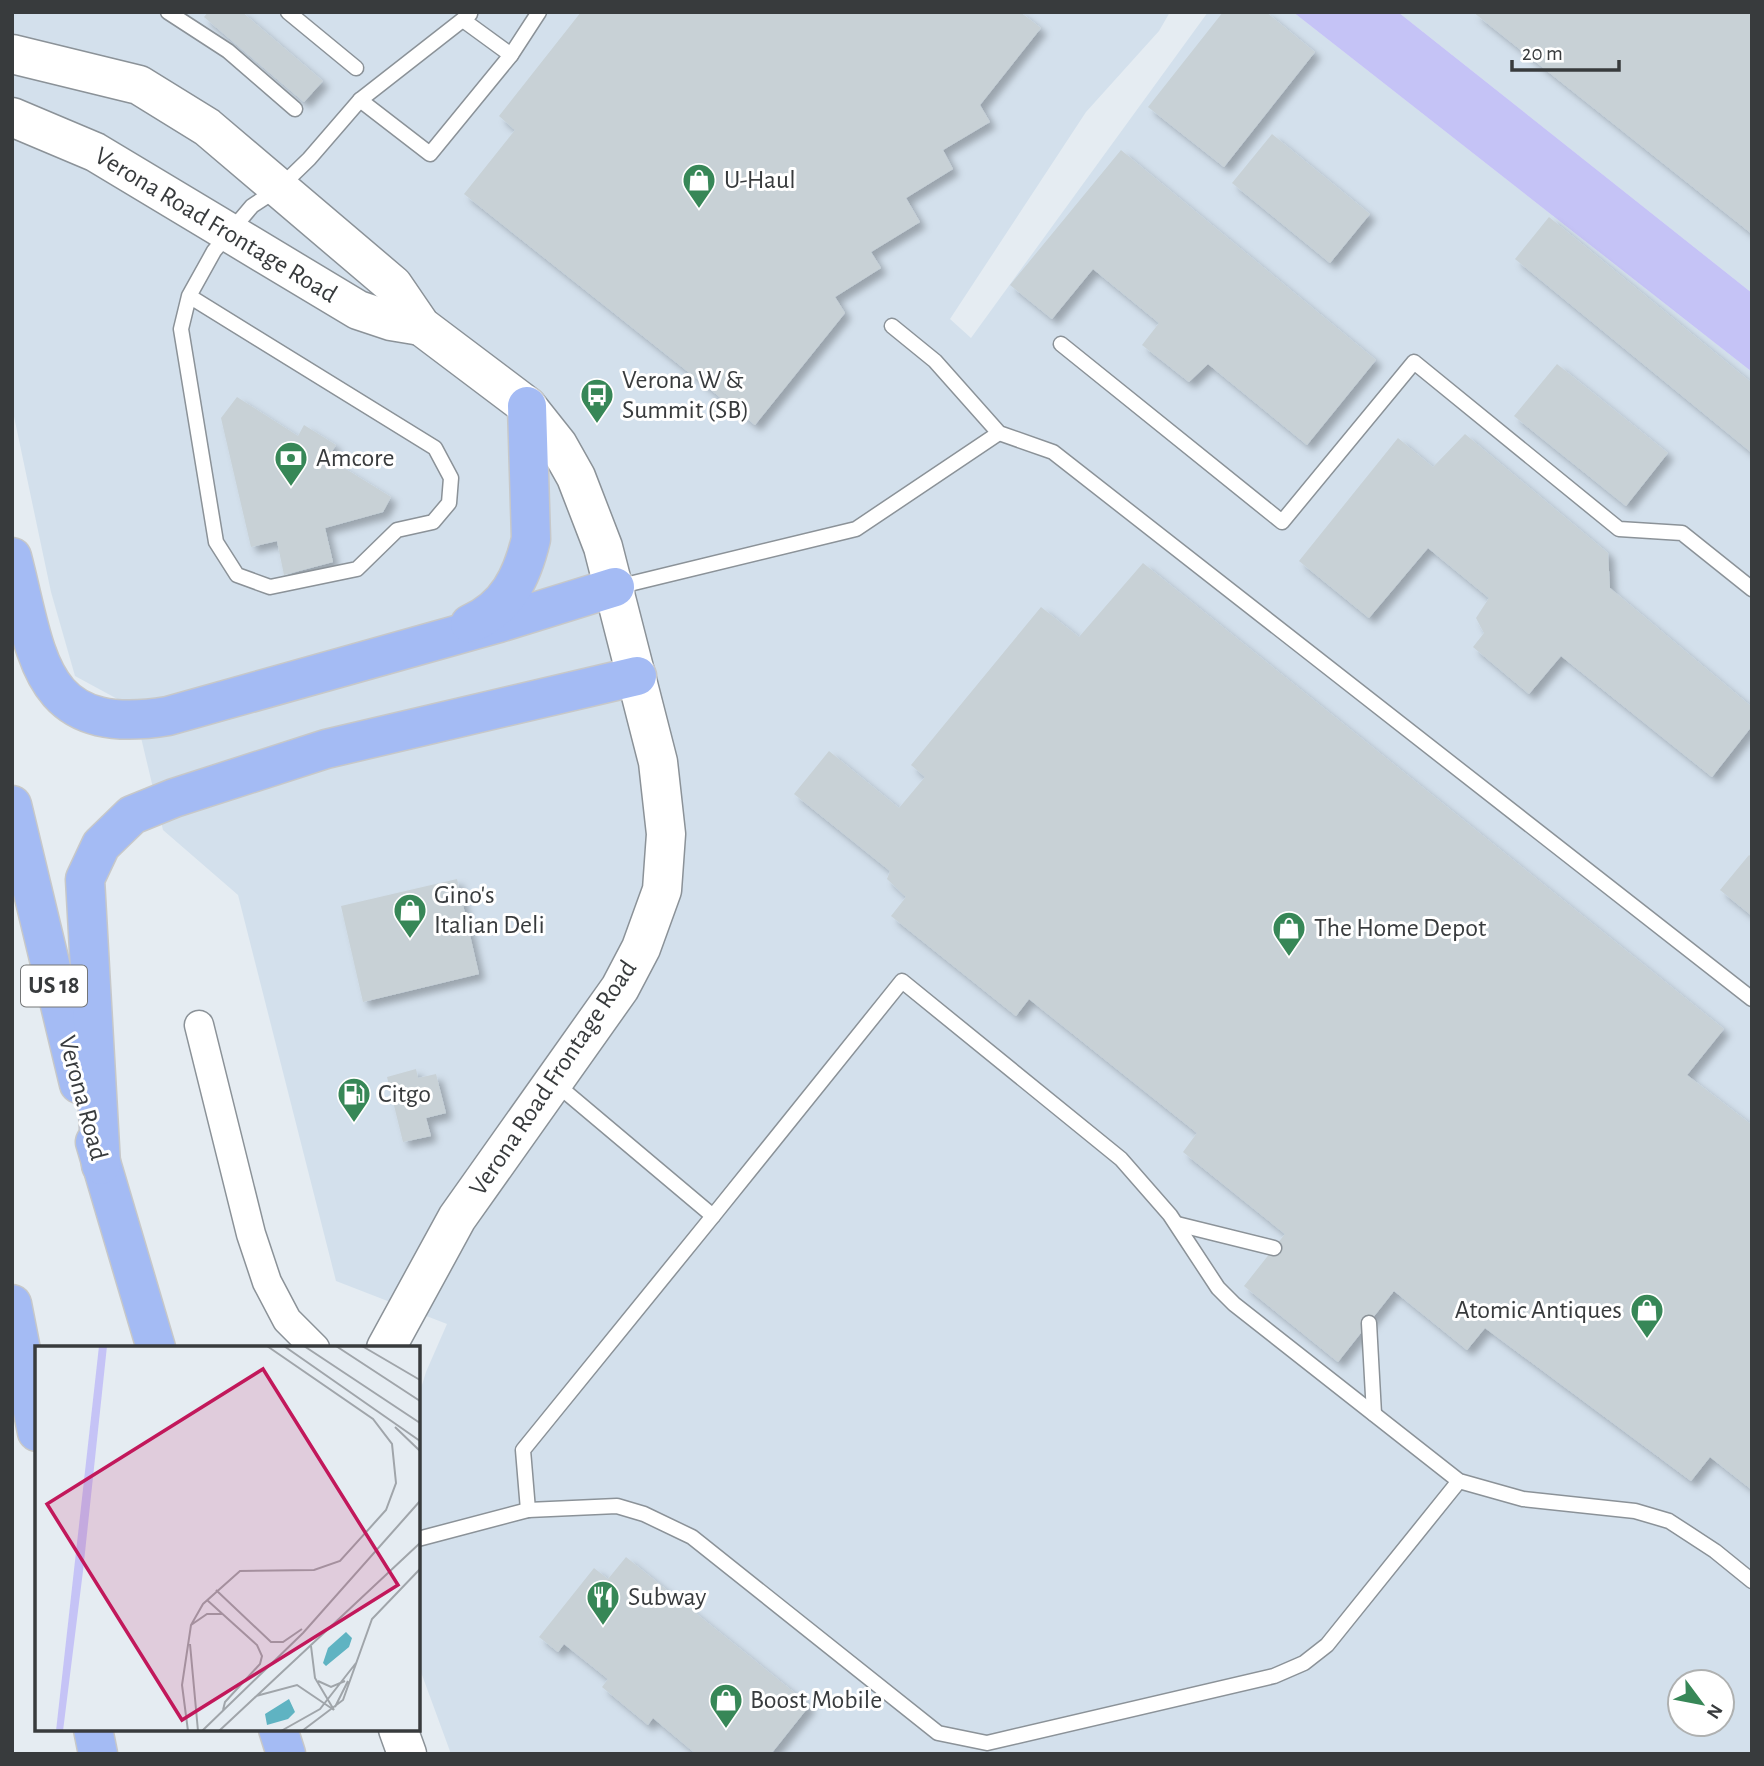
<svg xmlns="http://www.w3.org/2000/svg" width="1764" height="1766" viewBox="0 0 1764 1766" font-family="'Alegreya Sans',sans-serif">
<defs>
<filter id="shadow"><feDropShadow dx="6" dy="6" stdDeviation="3.5" flood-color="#0004"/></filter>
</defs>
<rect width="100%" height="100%" fill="#e5ecf2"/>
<g fill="#d3e0ec" fill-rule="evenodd">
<path d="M 12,12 L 1170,12 L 1159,31 L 1086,112 L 950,319 L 971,338 L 1208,12 L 1293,12 L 1752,372 L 1752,1754 L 451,1754 L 418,1664 L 418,1398 L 426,1372 L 447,1324 L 336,1281 L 238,895 L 163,830 L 134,708 L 75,676 L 51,592 L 12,407 ZM 1680,1682 L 1722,1682 L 1722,1724 L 1680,1724 Z"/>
<polygon points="1398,12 1752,12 1752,293"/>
</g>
<polygon fill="#c5c3f6" points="1293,12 1398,12 1752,293 1752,372"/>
<g fill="#c8d1d6" filter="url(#shadow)">
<polygon points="208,12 242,12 323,81 304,102 204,17"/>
<polygon points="581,12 1020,12 1041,28 980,105 990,122 943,150 953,169 906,198 920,222 871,252 881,268 835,297 845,313 755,425 464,194 515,130 499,116"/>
<polygon points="1223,12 1266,12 1315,52 1224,167 1148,107"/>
<polygon points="1473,12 1752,12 1752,234"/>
<polygon points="1272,134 1370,214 1330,263 1232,183"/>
<polygon points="1121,150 1376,360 1307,445 1208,364 1189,382 1142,345 1159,323 1093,269 1052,319 1010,285"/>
<polygon points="1549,217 1752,383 1752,453 1515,259"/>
<polygon points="1557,364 1668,453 1626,506 1514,416"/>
<polygon points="237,397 298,436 304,425 336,445 328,458 391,497 383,512 325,528 333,562 284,575 277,541 251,547 221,418"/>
<polygon points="1465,434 1608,553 1610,588 1752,707 1752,726 1712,777 1561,656 1529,694 1473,647 1484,633 1476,618 1489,598 1428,548 1369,618 1299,561 1398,438 1433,467"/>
<polygon points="1143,563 1724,1029 1687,1075 1752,1125 1752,1490 1710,1457 1691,1481 1485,1328 1467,1350 1394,1291 1338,1362 1244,1286 1285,1234 1183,1152 1197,1133 1029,999 1016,1016 891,916 906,897 887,879 890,871 794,794 829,751 899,808 925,777 911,765 1041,607 1079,637"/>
<polygon points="1749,855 1752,857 1752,916 1720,890"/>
<polygon points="457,879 479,974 363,1002 341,906"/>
<polygon points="416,1069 418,1078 436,1074 446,1113 426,1118 431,1136 403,1142 387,1077"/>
<polygon points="626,1557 810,1705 771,1754 696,1754 653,1718 648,1725 602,1687 608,1679 564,1644 558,1652 539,1637 594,1568 608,1579"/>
</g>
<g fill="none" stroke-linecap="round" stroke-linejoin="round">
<defs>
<g id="lane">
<polyline points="168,12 228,51 295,109"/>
<polyline points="288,12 356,68"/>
<polyline points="511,55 539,12"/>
<polyline points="360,100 430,154 511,55 463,20"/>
<polyline points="189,296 435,448 451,478 449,503 433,522 397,530 357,569 270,587 237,575 216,542 181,329 189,296 214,251 252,206 278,189 309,159 360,100 470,14"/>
<polyline points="892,326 935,361 999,433 1053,452 1752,999"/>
<polyline points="1061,344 1282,522 1414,362 1619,529 1682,533 1752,589"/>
<polyline points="617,587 856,529 999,433"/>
<polyline points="555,1083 713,1216 902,981 1121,1159 1170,1215 1218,1288 1234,1304 1459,1481 1523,1499 1635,1511 1669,1521 1715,1551 1752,1581"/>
<polyline points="1177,1224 1274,1248"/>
<polyline points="1369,1323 1374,1414"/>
<polyline points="528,1510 523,1450 713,1216"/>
<polyline points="418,1539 528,1510 617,1506 644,1514 692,1537 938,1733 987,1743 1274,1676 1304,1663 1327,1645 1459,1481"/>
</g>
<polyline id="street" points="199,1025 251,1234 267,1282 287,1320 315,1348"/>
<g id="secondary">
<polyline points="12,54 139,85 207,127 393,285 421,326 527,406 558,445 576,477 603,547 658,762 666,834 662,890 641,948 620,988 457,1218 386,1348"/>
<polyline points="12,117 95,152 358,310 391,321 421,326"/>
<polyline points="398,1729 407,1754"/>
</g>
<g id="highway">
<path d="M 12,557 C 38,656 37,738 168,716 L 499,623 L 615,587"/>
<path d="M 470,624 C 507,608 522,577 531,539 L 527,406"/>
<polyline points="12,805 79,1084"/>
<polyline points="95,1142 156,1348"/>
<polyline points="101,1165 85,879 101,845 132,815 174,798 326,749 637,676"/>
<polyline points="12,1304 37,1432"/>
<polyline points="93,1729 98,1754"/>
<polyline points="278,1729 286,1754"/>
</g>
</defs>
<use href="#lane" stroke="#8b9298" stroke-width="17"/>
<use href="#street" stroke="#8b9298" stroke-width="31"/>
<use href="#secondary" stroke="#8b9298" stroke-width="41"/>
<use href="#highway" stroke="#c7c8c9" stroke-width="41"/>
<use href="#lane" stroke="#fff" stroke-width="14"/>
<use href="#street" stroke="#fff" stroke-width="28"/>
<use href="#secondary" stroke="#fff" stroke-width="38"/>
<use href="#highway" stroke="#a4bbf4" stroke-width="38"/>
</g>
<defs>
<symbol id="shop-pin" viewBox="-11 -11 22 30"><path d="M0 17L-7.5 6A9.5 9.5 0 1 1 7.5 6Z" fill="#378757" stroke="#fff"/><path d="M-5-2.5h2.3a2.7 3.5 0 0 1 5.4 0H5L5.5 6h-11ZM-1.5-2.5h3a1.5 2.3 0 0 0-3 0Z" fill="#fff"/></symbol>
<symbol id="bus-pin" viewBox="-11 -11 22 30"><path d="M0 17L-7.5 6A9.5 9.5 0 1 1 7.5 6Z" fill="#378757" stroke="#fff"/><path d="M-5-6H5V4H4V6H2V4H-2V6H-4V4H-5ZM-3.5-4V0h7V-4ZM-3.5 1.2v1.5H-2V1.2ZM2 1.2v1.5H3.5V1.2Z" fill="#fff"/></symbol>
<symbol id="bank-pin" viewBox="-11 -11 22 30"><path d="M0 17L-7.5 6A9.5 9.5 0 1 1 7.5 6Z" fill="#378757" stroke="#fff"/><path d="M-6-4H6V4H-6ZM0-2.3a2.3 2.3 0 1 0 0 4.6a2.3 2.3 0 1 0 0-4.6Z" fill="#fff"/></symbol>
<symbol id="fuel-pin" viewBox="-11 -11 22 30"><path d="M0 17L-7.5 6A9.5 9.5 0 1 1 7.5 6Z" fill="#378757" stroke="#fff"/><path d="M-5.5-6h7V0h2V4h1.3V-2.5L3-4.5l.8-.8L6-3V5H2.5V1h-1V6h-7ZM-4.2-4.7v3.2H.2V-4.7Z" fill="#fff"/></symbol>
<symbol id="restaurant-pin" viewBox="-11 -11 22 30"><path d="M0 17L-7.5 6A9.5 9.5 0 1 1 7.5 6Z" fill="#378757" stroke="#fff"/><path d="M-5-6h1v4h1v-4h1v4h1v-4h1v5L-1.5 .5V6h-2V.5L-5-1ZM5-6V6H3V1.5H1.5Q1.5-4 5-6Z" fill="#fff"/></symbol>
</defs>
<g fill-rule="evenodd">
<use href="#shop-pin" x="680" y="161" width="38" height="52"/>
<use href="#bus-pin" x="578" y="376" width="38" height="52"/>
<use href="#bank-pin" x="272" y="439" width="38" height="52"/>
<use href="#shop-pin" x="391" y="891" width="38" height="52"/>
<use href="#shop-pin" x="1270" y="909" width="38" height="52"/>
<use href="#fuel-pin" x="335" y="1075" width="38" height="52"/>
<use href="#shop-pin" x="1628" y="1291" width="38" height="52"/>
<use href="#restaurant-pin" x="584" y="1578" width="38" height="52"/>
<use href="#shop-pin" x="707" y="1681" width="38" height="52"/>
</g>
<g text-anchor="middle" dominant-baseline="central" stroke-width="6" stroke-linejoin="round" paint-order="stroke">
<rect fill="#fff" stroke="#747677" stroke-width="2" x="21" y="965.5" width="66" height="41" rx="5"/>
<g font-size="24" font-weight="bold" fill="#383b3d">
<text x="54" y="986">US 18</text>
</g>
<g font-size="26" fill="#383b3d" stroke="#fff" text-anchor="start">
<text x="724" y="180">U-Haul</text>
<text x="622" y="380">Verona W &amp;<tspan x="622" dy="30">Summit (SB)</tspan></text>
<text x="316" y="458">Amcore</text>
<text x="434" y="895">Gino's<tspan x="434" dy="30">Italian Deli</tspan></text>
<text x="1314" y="928">The Home Depot</text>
<text x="378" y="1094">Citgo</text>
<text x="1622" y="1310" text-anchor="end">Atomic Antiques</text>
<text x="628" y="1597">Subway</text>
<text x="750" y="1700">Boost Mobile</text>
</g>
<g font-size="26" fill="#383b3d" stroke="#fff">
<text transform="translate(216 225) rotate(31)">Verona Road Frontage Road</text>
<text transform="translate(553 1078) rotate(-56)">Verona Road Frontage Road</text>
<text transform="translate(83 1098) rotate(75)">Verona Road</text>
</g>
</g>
<g transform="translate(35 1346)">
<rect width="385" height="385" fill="#e5ecf2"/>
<path d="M 64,0 L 72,0 L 48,225 L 28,385 L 21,385 Z" fill="#c5c3f6"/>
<path d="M 311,286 L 317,292 L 314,301 L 291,320 L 288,317 L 293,302 ZM 254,353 L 260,366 L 253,373 L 232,379 L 230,368 Z" fill="#5fb3c2"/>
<path fill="none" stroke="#a0a5aa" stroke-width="2" d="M 249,0 L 385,95M 269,0 L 385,77M 301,0 L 385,55M 327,0 L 385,34M 360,81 L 385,105M 181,244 L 236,296 L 248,296 L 267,283M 172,254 L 222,299 L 227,310 L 225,318 L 190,356 L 188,364M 156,279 L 172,268 L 187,268M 155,298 L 163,385M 276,300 L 280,332 L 299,364M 283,335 L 296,341 L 310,335M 221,350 L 262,339 L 299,364M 300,361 L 313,335M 153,385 L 147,339 L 156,279 L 168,258 L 205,225 L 279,224 L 305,215 L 351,164 L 361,137 L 357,98 L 338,73 L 232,0M 167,385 L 268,287 L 385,155M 184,385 L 385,197M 246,385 L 285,363 L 321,317M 267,385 L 308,354 L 337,273 L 385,223"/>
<path fill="#c2185b" fill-opacity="0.15" stroke="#c2185b" stroke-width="3.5" d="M 228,23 L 363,239 L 147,374 L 12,158 Z"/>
<rect width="385" height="385" fill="none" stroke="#383b3d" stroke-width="3.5"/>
</g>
<rect width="1764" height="1766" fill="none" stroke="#383b3d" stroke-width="28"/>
<g transform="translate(1701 1703) rotate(122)"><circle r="33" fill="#ffffff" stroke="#afb1b1" stroke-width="2"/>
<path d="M0-5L12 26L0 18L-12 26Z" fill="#378757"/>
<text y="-10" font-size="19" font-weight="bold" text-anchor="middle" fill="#383b3d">N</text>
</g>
<path d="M1512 60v10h107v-10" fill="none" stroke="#383b3d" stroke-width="3.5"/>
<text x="1522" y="60" font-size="21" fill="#383b3d" stroke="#ffffff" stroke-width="5" paint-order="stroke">20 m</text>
</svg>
